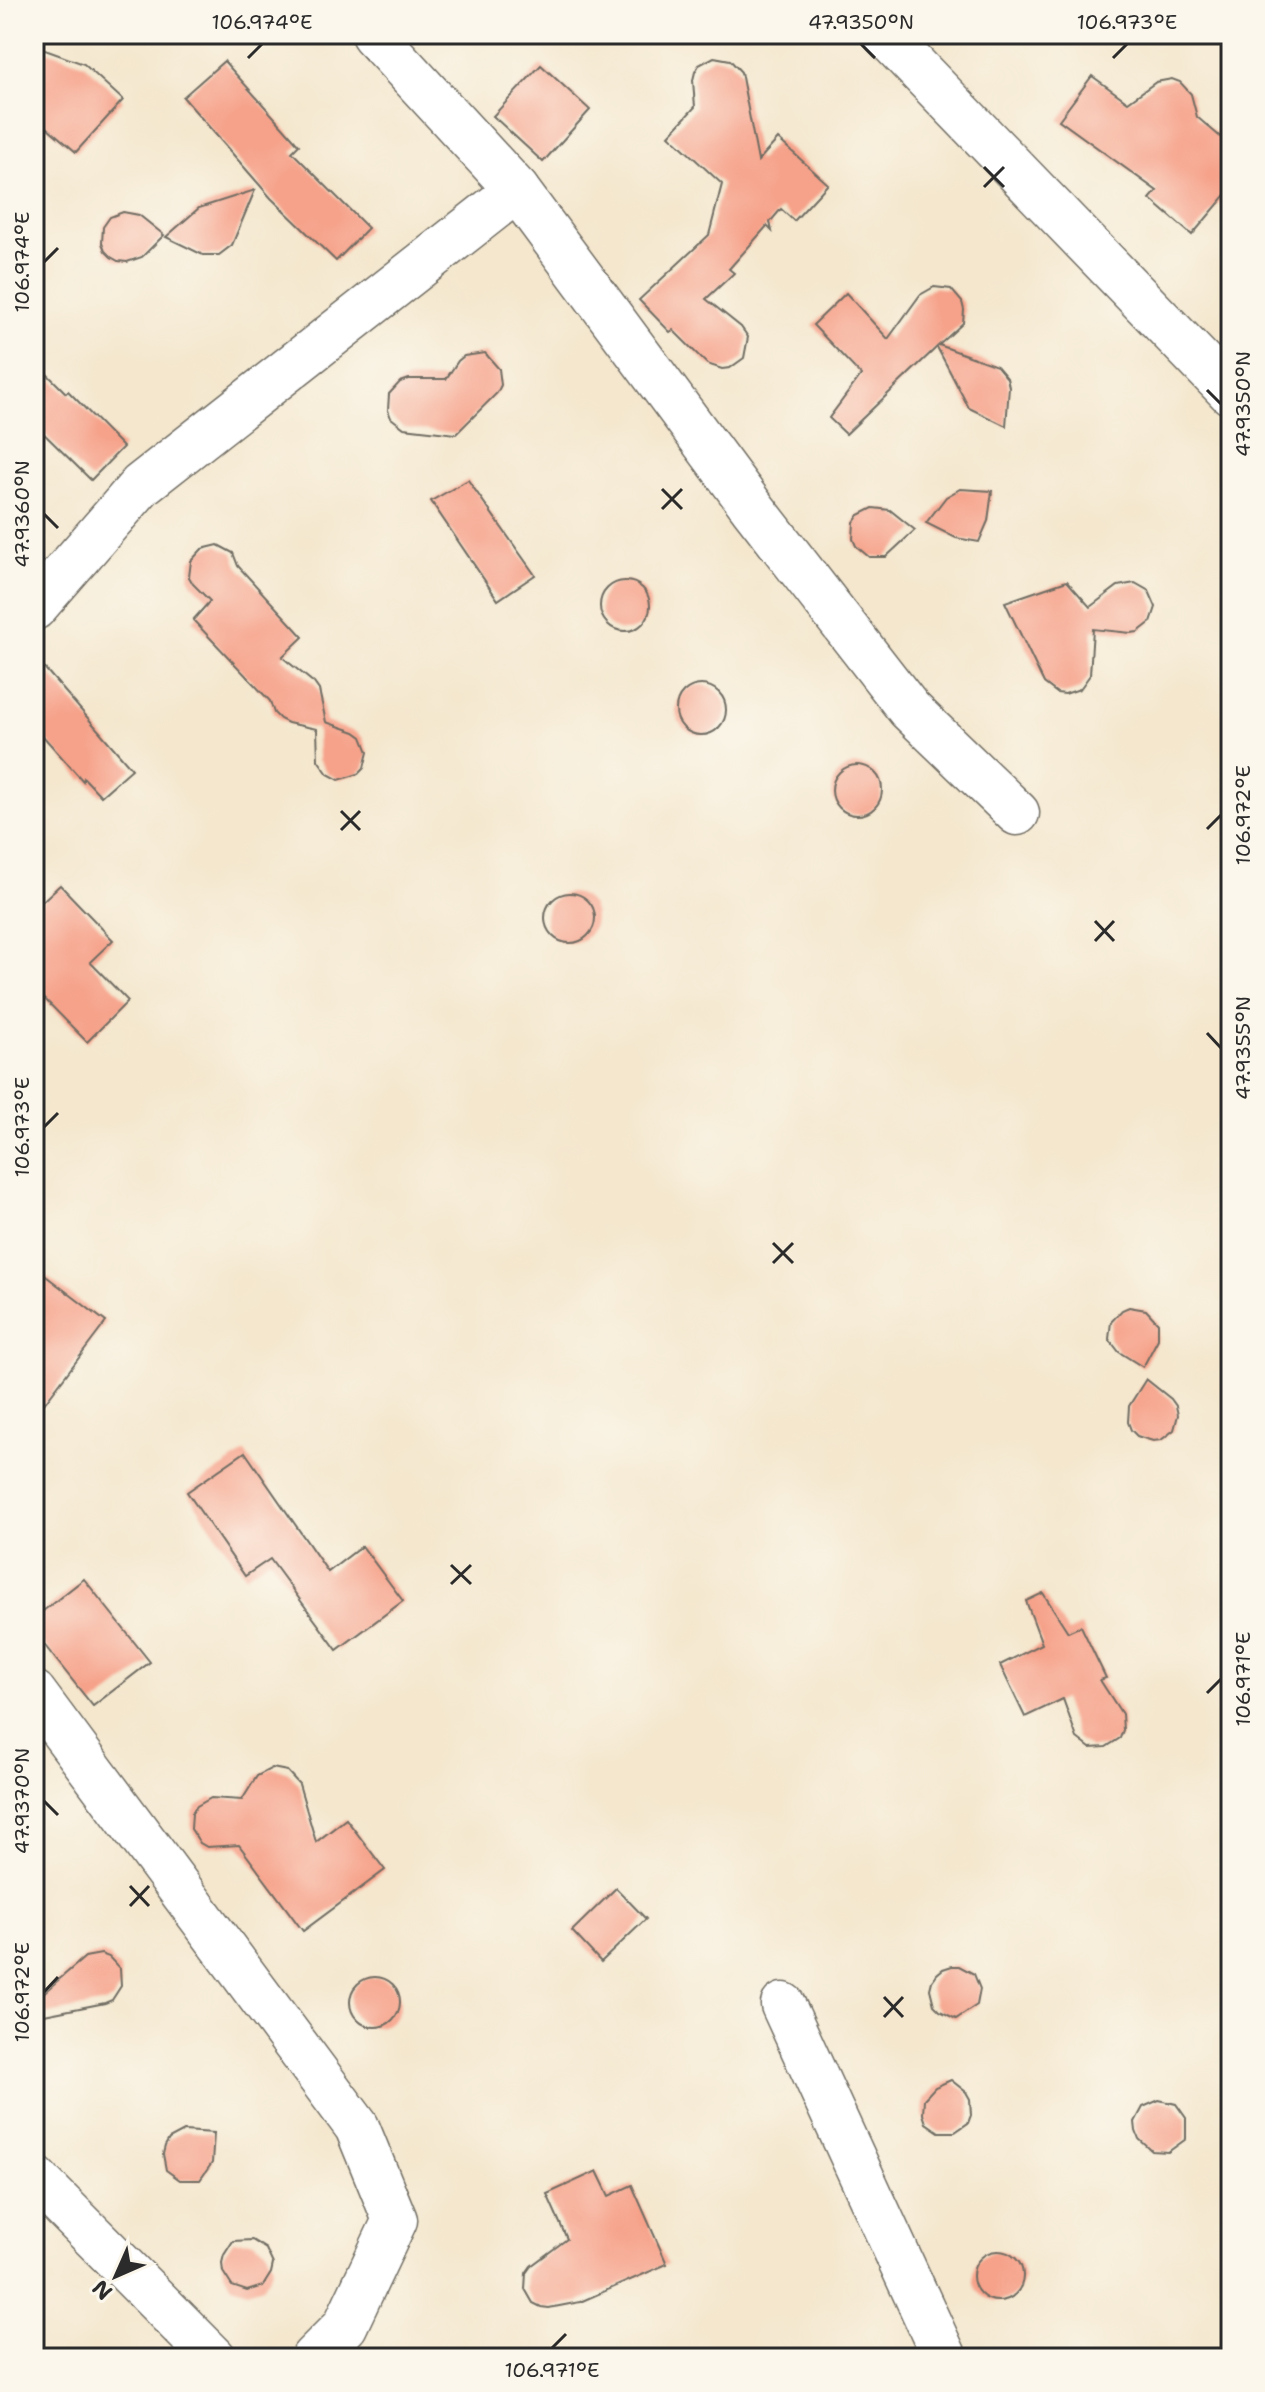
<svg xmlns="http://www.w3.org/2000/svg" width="1265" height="2392" viewBox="0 0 1265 2392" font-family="'Shantell Sans',sans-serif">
<rect width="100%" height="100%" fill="#fbf7ec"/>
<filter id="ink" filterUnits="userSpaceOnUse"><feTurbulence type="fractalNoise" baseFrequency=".0125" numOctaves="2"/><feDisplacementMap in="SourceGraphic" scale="16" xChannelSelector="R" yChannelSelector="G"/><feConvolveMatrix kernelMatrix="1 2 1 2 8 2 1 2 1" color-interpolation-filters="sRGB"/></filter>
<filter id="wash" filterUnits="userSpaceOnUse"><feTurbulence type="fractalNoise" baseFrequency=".006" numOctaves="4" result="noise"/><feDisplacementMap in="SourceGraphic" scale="32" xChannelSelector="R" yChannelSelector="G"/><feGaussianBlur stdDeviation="1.8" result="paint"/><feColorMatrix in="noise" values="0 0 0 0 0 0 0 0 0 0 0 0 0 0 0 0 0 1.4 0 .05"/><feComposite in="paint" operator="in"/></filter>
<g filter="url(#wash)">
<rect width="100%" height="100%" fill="#f4e7ce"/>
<g id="blocks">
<g fill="#f6a189">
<polygon points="34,46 84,64 123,100 76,152 34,116"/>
<polygon points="714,57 730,60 741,72 758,161 778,139 828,184 794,221 781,209 770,222 772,231 767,226 729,269 734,273 706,299 741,327 748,337 744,358 730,368 722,369 707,364 673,330 670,332 639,300 709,235 722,184 669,135 695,107 693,80 695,72 699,65"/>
<polygon points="224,61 299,145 292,152 368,228 336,261 271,198 183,97"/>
<polygon points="541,65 590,110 543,162 493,116"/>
<polygon points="1092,76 1128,102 1156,82 1172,79 1180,82 1191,94 1197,117 1231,146 1231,189 1192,235 1150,199 1157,191 1059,120"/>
<polygon points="255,190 232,245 219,255 203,255 166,237 199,208"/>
<polygon points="123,212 139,215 164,235 142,257 127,262 118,261 111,257 105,251 102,243 103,227 110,217"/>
<polygon points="934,287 951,289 962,302 964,310 963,323 939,345 997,366 1007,378 1009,387 1006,426 969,408 937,347 846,434 829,418 861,375 813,325 846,293 888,339 920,295"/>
<polygon points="485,353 499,369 501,385 497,393 456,434 404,428 391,418 388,410 389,394 400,382 409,379 446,379 458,361 464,356"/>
<polygon points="34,361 66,393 68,391 123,447 91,480 34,424"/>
<polygon points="468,480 535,575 498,600 431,501"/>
<polygon points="960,489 992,491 988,521 979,542 956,538 926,523 946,497"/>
<polygon points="873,508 890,510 915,530 886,557 869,557 856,546 853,539 854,522 859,515"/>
<polygon points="218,545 233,553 238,566 303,637 282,657 314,683 319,690 326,722 355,732 362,737 368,752 364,768 358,774 339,780 328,774 318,760 317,729 288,723 280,719 274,713 270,701 193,620 210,601 193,584 189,577 191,561 202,549"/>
<circle cx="625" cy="606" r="25"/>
<polygon points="1067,581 1090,607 1118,586 1135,583 1149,591 1156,607 1151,622 1138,632 1131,633 1093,629 1090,675 1080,689 1065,694 1057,693 1044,683 1005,602"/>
<polygon points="34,656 132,769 101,796 84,778 83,781 34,726"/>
<circle cx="701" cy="710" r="25"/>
<circle cx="857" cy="790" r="25"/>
<polygon points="60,885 113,940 90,962 128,1001 87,1042 34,988 34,909"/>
<circle cx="570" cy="918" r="25"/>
<polygon points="34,1267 106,1322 34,1417"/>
<polygon points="1129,1307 1146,1310 1158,1323 1158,1339 1143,1367 1119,1352 1109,1339 1111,1322 1122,1310"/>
<polygon points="1146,1379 1171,1399 1176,1406 1178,1415 1174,1430 1161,1440 1153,1441 1137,1436 1131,1430 1128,1422 1129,1406"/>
<polygon points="245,1452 328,1572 362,1546 403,1601 337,1650 270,1559 245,1576 187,1492"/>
<polygon points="84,1579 150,1662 93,1706 34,1632 34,1618"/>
<polygon points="1043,1593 1068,1632 1081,1626 1106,1678 1100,1680 1122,1714 1123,1730 1120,1738 1106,1747 1090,1748 1077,1738 1063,1699 1025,1717 1000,1665 1042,1644 1026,1601"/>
<polygon points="272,1768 287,1771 299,1784 316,1842 346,1819 385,1870 303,1931 239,1845 207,1847 200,1843 191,1829 192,1813 197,1806 211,1798 242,1800 257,1776"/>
<polygon points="616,1888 646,1919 601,1962 572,1931"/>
<polygon points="101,1954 109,1957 120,1969 121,1986 112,2000 105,2003 34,2017 34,2001 85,1957"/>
<polygon points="952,1966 959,1966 974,1974 980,1989 977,2005 956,2019 940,2011 934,2005 930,1989 932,1981 937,1974 943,1969"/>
<circle cx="375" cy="2002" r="25"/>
<polygon points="951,2080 966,2092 970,2099 971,2115 968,2123 955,2132 939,2132 926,2123 923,2114 924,2099 935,2087"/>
<polygon points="1159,2100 1176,2104 1186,2118 1186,2139 1168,2152 1152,2151 1139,2139 1136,2131 1135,2122 1143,2107"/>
<polygon points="184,2131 214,2133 212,2163 200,2180 180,2180 166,2170 163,2154 165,2146 169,2139"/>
<polygon points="597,2171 609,2196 632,2185 667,2264 580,2302 549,2308 541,2307 533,2303 525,2289 526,2273 531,2266 567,2239 547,2194"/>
<polygon points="252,2240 266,2249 273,2264 271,2273 263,2286 247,2291 232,2286 223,2272 222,2263 224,2255 233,2241"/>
<circle cx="998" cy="2276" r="25"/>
</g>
</g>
</g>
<g filter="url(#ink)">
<use href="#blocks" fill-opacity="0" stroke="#716d64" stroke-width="2"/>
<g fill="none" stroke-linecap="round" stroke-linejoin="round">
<defs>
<g id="minor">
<polyline points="373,34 517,190 752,507 909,709 1017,813"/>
<polyline points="884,34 1231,393"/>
<polyline points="34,608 141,485 517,190"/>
<polyline points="34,1693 357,2127 395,2220 345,2326 313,2358"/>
<polyline points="783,2005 945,2358"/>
<polyline points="34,2177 214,2358"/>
</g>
</defs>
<use href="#minor" stroke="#716d64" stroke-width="47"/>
<use href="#minor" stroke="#fff" stroke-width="44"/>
</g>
</g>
<path fill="none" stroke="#2b2b2b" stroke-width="3" d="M 861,44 L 875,58M 248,58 L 262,44M 1113,58 L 1127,44M 984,167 L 1004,187M 984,187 L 1004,167M 44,262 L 58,248M 1207,390 L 1221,404M 662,489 L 682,509M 662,509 L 682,489M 44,514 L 58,528M 341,811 L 360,830M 1207,829 L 1221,815M 341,830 L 360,811M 1095,921 L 1114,941M 1095,941 L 1114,921M 1207,1033 L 1221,1048M 44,1127 L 58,1113M 773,1243 L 793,1263M 773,1263 L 793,1243M 451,1565 L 471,1584M 451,1584 L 471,1565M 1207,1693 L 1221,1679M 44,1801 L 58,1815M 130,1886 L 149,1906M 130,1906 L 149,1886M 44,1992 L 58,1977M 884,1997 L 903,2017M 884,2017 L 903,1997M 552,2348 L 566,2334"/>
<rect width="1265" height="2392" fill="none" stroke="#fbf7ec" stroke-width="88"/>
<g transform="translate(116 2276) rotate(225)" stroke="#fbf7ec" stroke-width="6" paint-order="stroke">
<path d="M0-6L14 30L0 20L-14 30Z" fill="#2b2b2b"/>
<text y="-12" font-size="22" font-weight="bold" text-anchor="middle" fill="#2b2b2b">N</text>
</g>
<rect x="44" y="44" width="1177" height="2304" fill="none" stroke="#2b2b2b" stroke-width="3"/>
<g font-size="20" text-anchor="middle" fill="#2b2b2b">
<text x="262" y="29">106.974°E</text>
<text x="861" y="29">47.9350°N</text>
<text x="1127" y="29">106.973°E</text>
<text transform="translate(22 262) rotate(-90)" y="7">106.974°E</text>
<text transform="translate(1243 404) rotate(-90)" y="7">47.9350°N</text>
<text transform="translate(22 514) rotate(-90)" y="7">47.9360°N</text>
<text transform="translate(1243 815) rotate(-90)" y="7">106.972°E</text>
<text transform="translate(1243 1048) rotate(-90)" y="7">47.9355°N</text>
<text transform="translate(22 1127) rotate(-90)" y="7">106.973°E</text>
<text transform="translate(1243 1679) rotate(-90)" y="7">106.971°E</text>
<text transform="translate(22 1801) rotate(-90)" y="7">47.9370°N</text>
<text transform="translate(22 1992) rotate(-90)" y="7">106.972°E</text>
<text x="552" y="2377">106.971°E</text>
</g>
</svg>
